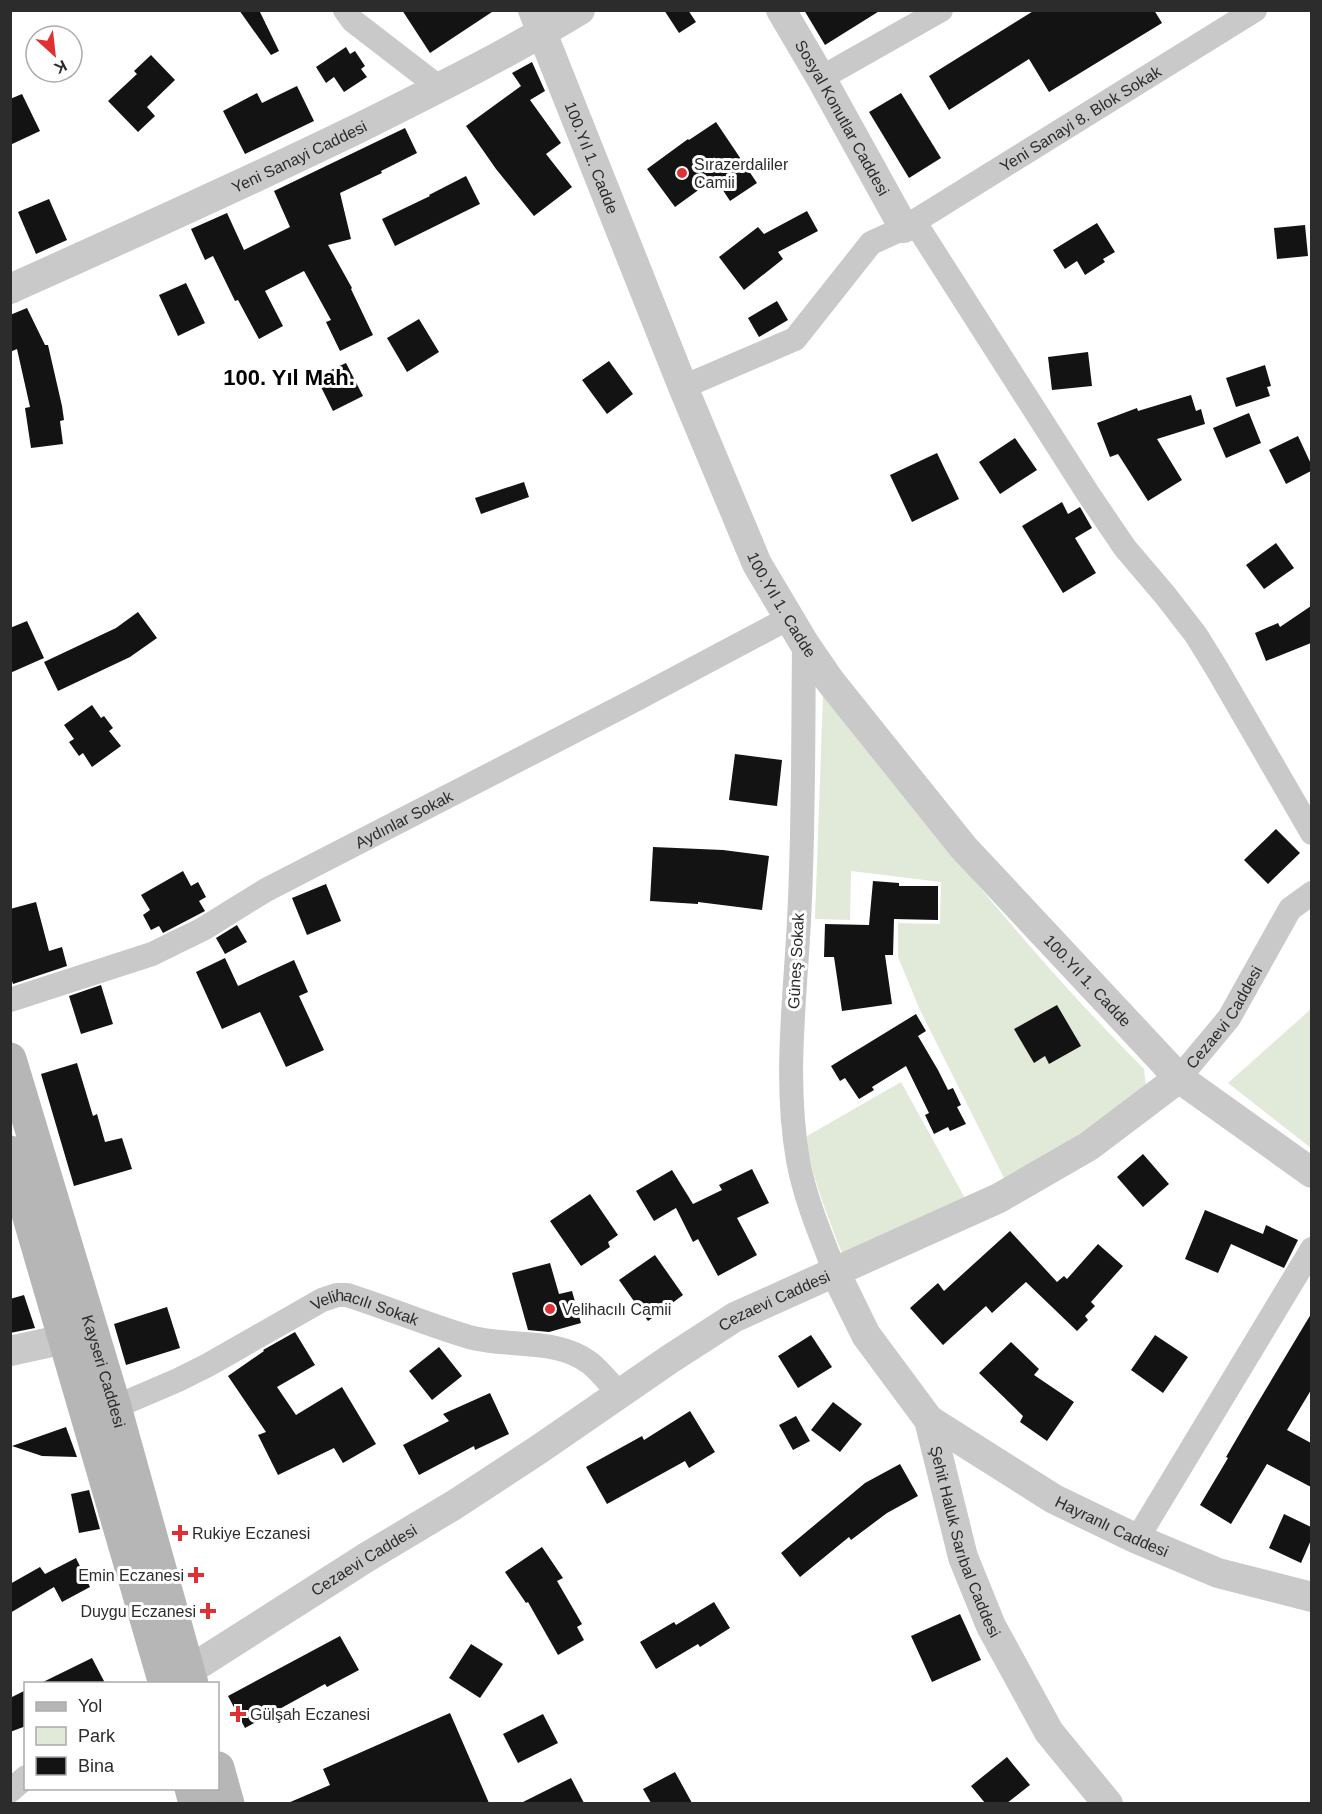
<svg xmlns="http://www.w3.org/2000/svg" width="1322" height="1814" viewBox="0 0 1322 1814" font-family="Arial,sans-serif">
<rect width="100%" height="100%" fill="#fff"/>
<g fill="#e1e9d9">
<path d="M 823,695 C 926,822 1028,953 1144,1069 L 1146,1087 L 1115,1113 L 1005,1180 L 920,1010 L 898,957 L 898,923 L 940,924 L 941,882 L 851,871 L 850,920 L 815,919 Z"/>
<polygon points="1311,1009 1311,1148 1228,1083"/>
<path d="M 901,1082 L 966,1200 L 842,1253 C 829,1219 809,1172 807,1136 Z"/>
</g>
<g fill="#131313">
<polygon points="239,10 259,10 279,51 271,55"/>
<polygon points="402,10 495,10 430,53"/>
<polygon points="664,10 688,10 696,22 679,33"/>
<polygon points="804,10 881,10 825,45"/>
<polygon points="1035,10 1154,10 1162,23 1049,92 1029,59 949,110 929,76"/>
<polygon points="346,47 350,54 355,51 365,66 361,69 367,77 344,92 334,77 326,83 316,67"/>
<polygon points="151,55 175,80 147,107 155,116 138,132 108,101 137,74 134,71"/>
<polygon points="532,62 545,91 530,100 561,143 546,154 572,187 534,216 496,169 466,126 521,86 512,73"/>
<polygon points="297,86 314,121 245,154 223,111 257,93 262,103"/>
<polygon points="901,93 941,158 909,178 869,112"/>
<polygon points="22,94 40,131 10,145 10,99"/>
<polygon points="716,122 757,183 730,201 715,178 675,207 647,169 688,139 689,140"/>
<polygon points="405,128 417,153 381,171 382,173 340,193 351,239 328,245 352,288 351,289 373,335 340,351 326,322 331,320 304,271 265,291 283,326 259,339 238,300 235,301 213,256 205,260 191,229 227,213 244,250 290,227 274,191"/>
<polygon points="466,176 480,204 395,246 382,219 430,196 429,195"/>
<polygon points="49,199 67,240 36,254 18,212"/>
<polygon points="807,211 818,231 778,252 783,259 744,290 719,257 758,227 764,234"/>
<polygon points="1097,223 1115,252 1103,259 1105,262 1085,275 1077,261 1065,269 1053,250"/>
<polygon points="1305,225 1308,256 1277,259 1274,228"/>
<polygon points="186,283 205,323 178,336 159,295"/>
<polygon points="777,301 788,320 759,337 748,318"/>
<polygon points="27,308 45,345 48,345 62,406 64,420 60,421 63,444 31,448 25,408 30,407 17,349 10,352 10,315"/>
<polygon points="419,319 439,352 407,372 387,338"/>
<polygon points="1088,352 1092,386 1052,390 1048,357"/>
<polygon points="609,361 633,394 607,414 582,380"/>
<polygon points="346,363 363,396 333,411 316,377"/>
<polygon points="1265,365 1271,386 1267,387 1270,396 1236,407 1226,378"/>
<polygon points="1191,395 1196,411 1201,409 1205,424 1157,439 1182,480 1148,501 1118,454 1110,457 1097,423 1137,408 1138,411"/>
<polygon points="1249,413 1261,443 1226,458 1213,428"/>
<polygon points="1298,436 1311,464 1311,471 1286,484 1269,450"/>
<polygon points="1015,438 1037,470 1000,494 979,462"/>
<polygon points="937,453 959,499 912,522 890,475"/>
<polygon points="524,482 529,497 481,514 475,498"/>
<polygon points="1062,502 1068,514 1080,507 1092,528 1075,538 1096,573 1063,593 1022,526"/>
<polygon points="1276,543 1294,568 1264,589 1246,565"/>
<polygon points="1311,606 1311,643 1266,661 1255,633 1278,623 1280,627"/>
<polygon points="138,612 157,638 130,657 58,691 44,662 116,628"/>
<polygon points="27,621 44,658 10,673 10,628"/>
<polygon points="92,705 101,718 104,716 113,728 109,731 121,746 92,767 83,753 79,756 69,742 74,739 64,725"/>
<polygon points="735,754 782,760 777,806 729,800"/>
<polygon points="1276,829 1300,853 1268,884 1244,860"/>
<polygon points="653,847 723,850 769,856 762,910 698,902 698,904 650,901"/>
<polygon points="183,871 191,886 198,882 206,897 199,901 205,911 163,933 159,926 151,930 143,915 150,910 141,895"/>
<polygon points="873,881 899,883 899,886 938,886 938,920 894,919 893,955 885,955 892,1004 842,1011 834,957 824,957 825,924 869,925"/>
<polygon points="326,884 341,921 307,935 292,898"/>
<polygon points="36,902 49,951 62,947 67,966 13,984 10,975 10,909"/>
<polygon points="237,925 247,942 225,954 216,938"/>
<polygon points="225,958 238,986 294,960 308,992 299,996 324,1050 286,1067 260,1012 222,1029 196,972"/>
<polygon points="101,985 113,1024 81,1034 69,996"/>
<polygon points="1057,1005 1081,1046 1049,1064 1045,1056 1034,1063 1014,1029"/>
<polygon points="916,1014 926,1031 918,1036 938,1070 948,1090 953,1088 961,1105 957,1107 966,1124 950,1131 948,1127 934,1134 925,1115 929,1113 906,1066 872,1087 874,1090 859,1099 845,1078 840,1081 831,1066"/>
<polygon points="77,1063 93,1116 97,1114 105,1142 122,1138 132,1169 74,1186 41,1074"/>
<polygon points="1143,1154 1169,1184 1143,1207 1117,1177"/>
<polygon points="752,1169 769,1203 737,1218 757,1255 718,1276 698,1239 693,1242 676,1208 654,1221 636,1191 672,1170 693,1204 722,1190 719,1185"/>
<polygon points="590,1194 618,1235 608,1242 610,1247 581,1266 550,1221"/>
<polygon points="1205,1210 1263,1234 1266,1225 1298,1240 1284,1268 1231,1244 1218,1273 1185,1259"/>
<polygon points="1010,1231 1057,1282 1064,1276 1067,1279 1098,1244 1123,1266 1091,1302 1095,1306 1085,1316 1088,1320 1077,1331 1026,1282 992,1313 986,1306 943,1345 910,1308 938,1283 944,1291"/>
<polygon points="655,1255 683,1295 648,1321 619,1280"/>
<polygon points="550,1263 559,1294 572,1291 581,1323 549,1332 528,1330 512,1273"/>
<polygon points="24,1295 35,1328 10,1333 10,1299"/>
<polygon points="167,1307 180,1348 126,1365 114,1324"/>
<polygon points="1311,1314 1311,1390 1287,1430 1311,1443 1311,1487 1267,1464 1231,1524 1200,1505 1228,1458 1226,1457 1254,1409"/>
<polygon points="295,1332 315,1365 277,1387 296,1415 342,1387 376,1444 343,1463 334,1448 278,1475 258,1435 266,1432 228,1376 264,1351 263,1350"/>
<polygon points="811,1335 832,1367 798,1388 778,1356"/>
<polygon points="1155,1335 1188,1357 1163,1393 1131,1370"/>
<polygon points="1011,1342 1039,1369 1034,1375 1074,1402 1047,1441 1020,1422 1023,1416 979,1373"/>
<polygon points="439,1347 462,1376 432,1400 409,1371"/>
<polygon points="490,1393 509,1434 475,1450 474,1446 419,1475 403,1445 449,1421 443,1414"/>
<polygon points="833,1402 862,1424 840,1452 811,1430"/>
<polygon points="690,1411 715,1452 689,1468 685,1461 607,1504 586,1467 642,1436 644,1440"/>
<polygon points="796,1416 810,1441 793,1450 779,1425"/>
<polygon points="66,1427 77,1457 42,1456 12,1446"/>
<polygon points="900,1464 918,1496 887,1513 851,1540 849,1537 800,1577 781,1553 865,1483"/>
<polygon points="89,1490 100,1529 79,1533 71,1494"/>
<polygon points="1284,1514 1311,1527 1311,1540 1301,1563 1269,1548"/>
<polygon points="542,1547 563,1578 557,1581 582,1624 577,1627 584,1640 558,1655 528,1602 526,1603 505,1572"/>
<polygon points="76,1558 90,1587 62,1602 54,1587 10,1613 10,1584 40,1567 45,1574"/>
<polygon points="714,1602 730,1628 700,1647 698,1644 656,1669 640,1642 674,1622 676,1625"/>
<polygon points="960,1614 981,1660 932,1682 911,1636"/>
<polygon points="340,1636 359,1670 327,1687 325,1684 245,1728 228,1696"/>
<polygon points="471,1644 503,1664 480,1698 449,1678"/>
<polygon points="92,1658 105,1683 41,1683"/>
<polygon points="26,1690 26,1726 10,1732 10,1698"/>
<polygon points="450,1713 489,1803 288,1803 330,1785 323,1769"/>
<polygon points="543,1714 558,1743 518,1763 503,1734"/>
<polygon points="1007,1757 1030,1785 1007,1803 985,1803 971,1786"/>
<polygon points="675,1772 692,1803 651,1803 643,1789"/>
<polygon points="571,1778 584,1803 521,1803"/>
</g>
<g fill="none" stroke-linecap="round" stroke-linejoin="round">
<g stroke="#c9c9c9" stroke-width="24">
<polyline points="345,10 353,21 440,88"/>
<polyline points="821,78 941,10"/>
<polyline points="914,221 1087,492 1125,548 1165,595 1196,635 1217,669 1312,833"/>
<path id="s1" d="M 683,387 L 795,339 L 871,243 L 904,228 L 1255,10"/>
<path d="M 804,643 C 803,735 804,828 799,920 C 795,1000 784,1081 798,1160 C 805,1199 821,1236 835,1272"/>
<path id="s2" d="M 10,1000 L 152,954 L 203,929 L 266,890 L 629,703 L 789,618"/>
<path id="s3" d="M 1179,1078 L 1229,1018 L 1290,909 L 1312,893"/>
<path id="s4" d="M 115,1407 L 178,1380 L 208,1365 L 322,1300 L 337,1295 L 347,1295 C 388,1308 428,1325 469,1337 C 508,1348 556,1337 590,1363 C 601,1372 609,1383 619,1393"/>
<polyline points="1137,1539 1312,1249"/>
<polyline points="10,1791 26,1777"/>
</g>
<g stroke="#c9c9c9" stroke-width="30">
<path id="s5" d="M 533,10 L 683,387 L 757,564 L 804,643 L 830,681 L 963,847 L 1179,1078 L 1312,1173"/>
<path id="s6" d="M 781,10 L 821,78 L 904,228"/>
<path id="s7" d="M 10,289 C 130,235 249,182 367,124 C 439,88 511,52 580,10"/>
<path id="s8" d="M 835,1272 L 866,1335 L 929,1420 L 963,1557 L 991,1626 L 1049,1732 L 1108,1804"/>
<polyline points="10,1351 65,1339"/>
<path id="s9" d="M 929,1420 L 1054,1499 L 1137,1539 L 1218,1573 L 1312,1597"/>
<path id="s10" d="M 188,1671 L 367,1557 L 454,1505 L 538,1450 L 670,1359 L 735,1317 L 999,1198 L 1089,1146 L 1179,1078"/>
</g>
<g stroke="#b6b6b6" stroke-width="33">
<path id="s11" d="M 10,1059 L 115,1407 L 192,1684"/>
<polyline points="10,1152 165,1684"/>
<polyline points="218,1768 228,1804"/>
<polyline points="191,1788 195,1804"/>
</g>
</g>
<g fill="#df3134" stroke="#fff" stroke-width="2">
<circle cx="682" cy="173" r="6"/>
<circle cx="550" cy="1309" r="6"/>
<path d="M177 1524h6v6h6v6h-6v6h-6v-6h-6v-6h6z"/>
<path d="M193 1566h6v6h6v6h-6v6h-6v-6h-6v-6h6z"/>
<path d="M205 1602h6v6h6v6h-6v6h-6v-6h-6v-6h6z"/>
<path d="M235 1705h6v6h6v6h-6v6h-6v-6h-6v-6h6z"/>
</g>
<g text-anchor="middle" dominant-baseline="central" stroke-width="6" stroke-linejoin="round" paint-order="stroke">
<g font-size="16" fill="#2c2c2c" stroke="#fff">
<text stroke="none"><textPath href="#s6" startOffset="124">Sosyal Konutlar Caddesi</textPath></text>
<text stroke="none"><textPath href="#s1" startOffset="488">Yeni Sanayi 8. Blok Sokak</textPath></text>
<text stroke="none"><textPath href="#s7" startOffset="318">Yeni Sanayi Caddesi</textPath></text>
<text stroke="none"><textPath href="#s5" startOffset="159">100.Yıl 1. Cadde</textPath></text>
<text stroke="none"><textPath href="#s5" startOffset="645">100.Yıl 1. Cadde</textPath></text>
<text stroke="none"><textPath href="#s2" startOffset="435">Aydınlar Sokak</textPath></text>
<text transform="translate(796 961) rotate(-87)">Güneş Sokak</text>
<text stroke="none"><textPath href="#s5" startOffset="1131">100.Yıl 1. Cadde</textPath></text>
<text stroke="none"><textPath href="#s3" startOffset="76">Cezaevi Caddesi</textPath></text>
<text stroke="none"><textPath href="#s10" startOffset="694">Cezaevi Caddesi</textPath></text>
<text stroke="none"><textPath href="#s4" startOffset="278">Velihacılı Sokak</textPath></text>
<text stroke="none"><textPath href="#s11" startOffset="326">Kayseri Caddesi</textPath></text>
<text stroke="none"><textPath href="#s9" startOffset="212">Hayranlı Caddesi</textPath></text>
<text stroke="none"><textPath href="#s8" startOffset="303">Şehit Haluk Sarıbal Caddesi</textPath></text>
<text stroke="none"><textPath href="#s10" startOffset="208">Cezaevi Caddesi</textPath></text>
</g>
<g font-size="16" fill="#2c2c2c" stroke="#fff" text-anchor="start">
<text x="694" y="164">Sırazerdaliler<tspan x="694" dy="18">Camii</tspan></text>
<text x="562" y="1309">Velihacılı Camii</text>
<text x="192" y="1533">Rukiye Eczanesi</text>
<text x="184" y="1575" text-anchor="end">Emin Eczanesi</text>
<text x="196" y="1611" text-anchor="end">Duygu Eczanesi</text>
<text x="250" y="1714">Gülşah Eczanesi</text>
</g>
<g font-size="22" font-weight="bold" fill="#000" stroke="#fff">
<text x="289" y="377">100. Yıl Mah.</text>
</g>
</g>
<rect width="1322" height="1814" fill="none" stroke="#2c2c2c" stroke-width="24"/>
<rect x="24" y="1682" width="195" height="108" fill="#ffffff" stroke="#ababab" stroke-width="1.5"/>
<rect x="36" y="1702" width="30" height="9" fill="#b6b6b6" stroke="#ababab" stroke-width="1.5"/>
<text x="78" y="1712" font-size="18" fill="#2c2c2c">Yol</text>
<rect x="36" y="1727" width="30" height="18" fill="#e1e9d9" stroke="#ababab" stroke-width="1.5"/>
<text x="78" y="1742" font-size="18" fill="#2c2c2c">Park</text>
<rect x="36" y="1757" width="30" height="18" fill="#131313" stroke="#ababab" stroke-width="1.5"/>
<text x="78" y="1772" font-size="18" fill="#2c2c2c">Bina</text>
<g transform="translate(54 54) rotate(153)"><circle r="28" fill="#ffffff" stroke="#ababab" stroke-width="1.5"/>
<path d="M0-4.5L10 22L0 15L-10 22Z" fill="#df3134"/>
<text y="-9" font-size="16" font-weight="bold" text-anchor="middle" fill="#2c2c2c">K</text>
</g>
</svg>
